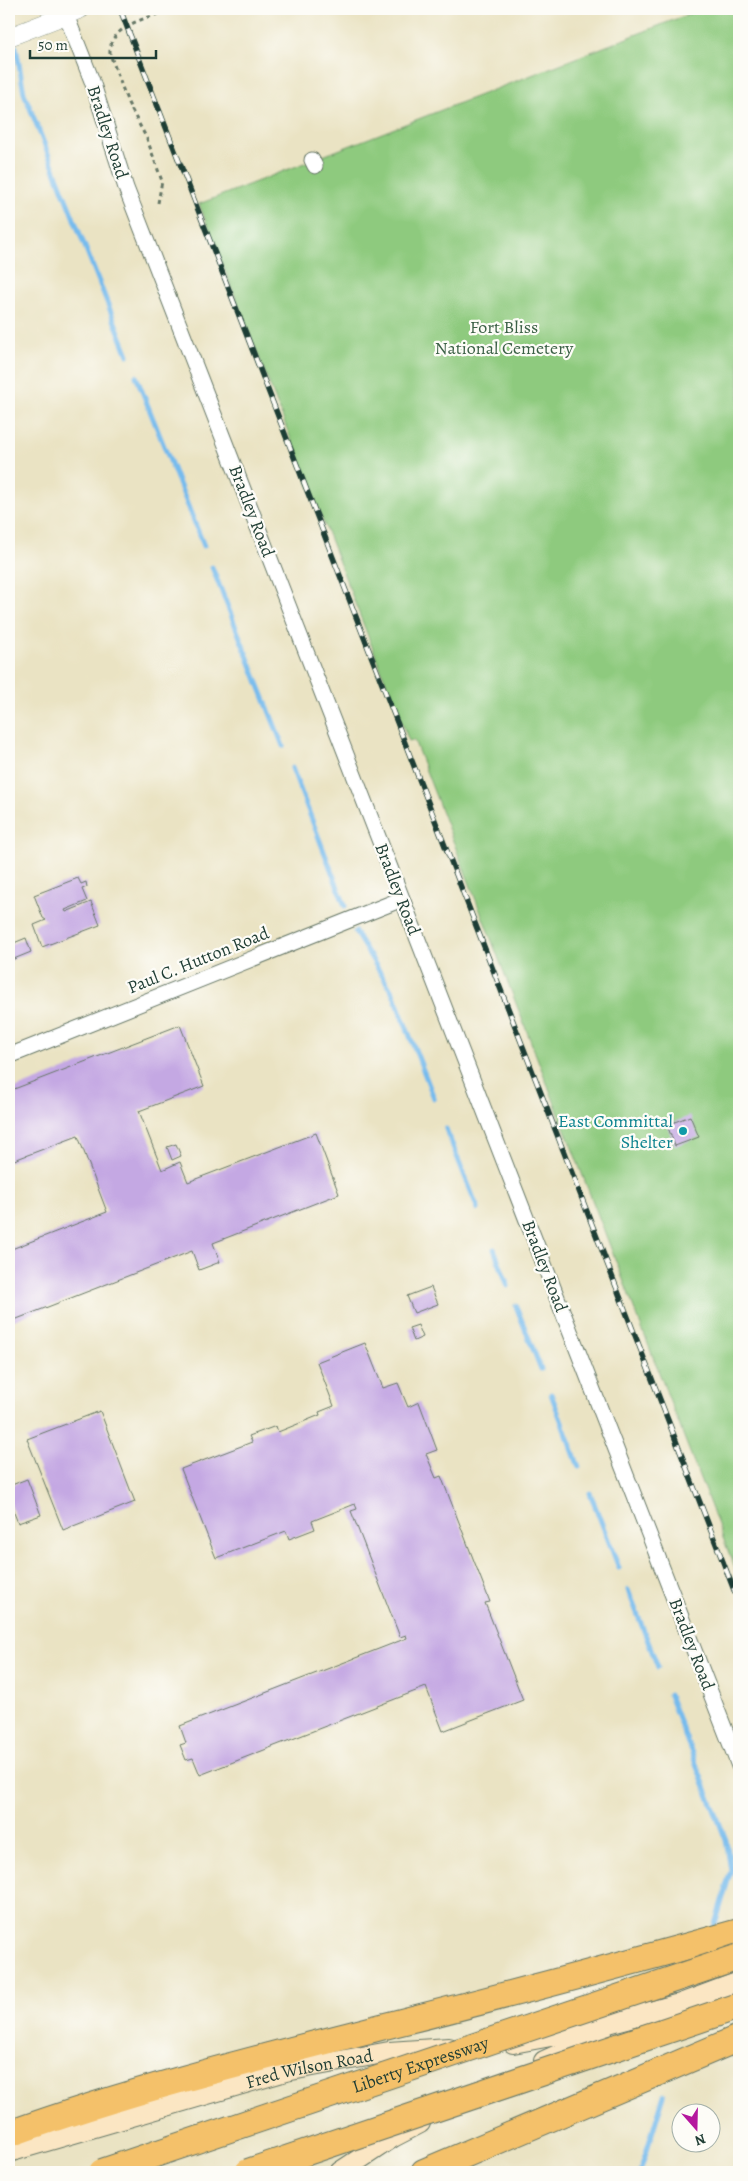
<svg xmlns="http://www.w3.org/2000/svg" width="748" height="2181" viewBox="0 0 748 2181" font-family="Alegreya,serif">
<rect width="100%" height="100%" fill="#fdfcf7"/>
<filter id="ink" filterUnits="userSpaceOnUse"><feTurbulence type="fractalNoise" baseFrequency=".02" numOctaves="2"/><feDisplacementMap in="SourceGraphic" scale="10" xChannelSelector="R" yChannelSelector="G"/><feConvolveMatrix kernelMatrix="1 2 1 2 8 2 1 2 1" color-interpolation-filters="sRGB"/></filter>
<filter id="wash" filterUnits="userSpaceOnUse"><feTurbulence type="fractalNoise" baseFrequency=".0096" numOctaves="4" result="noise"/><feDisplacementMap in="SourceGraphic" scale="20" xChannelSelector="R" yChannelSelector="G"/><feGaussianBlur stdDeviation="1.12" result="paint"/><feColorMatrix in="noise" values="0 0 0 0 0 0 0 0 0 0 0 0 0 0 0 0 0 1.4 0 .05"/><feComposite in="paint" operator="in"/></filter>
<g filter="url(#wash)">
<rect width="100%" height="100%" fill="#eae3c3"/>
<polygon fill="#8eca7e" stroke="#568459" points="702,9 739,9 739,1579 414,740 409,741 199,204"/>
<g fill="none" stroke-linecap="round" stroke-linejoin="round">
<g stroke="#76bbed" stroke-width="5">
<polyline points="9,9 9,11"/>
<polyline points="16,47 24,93 128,355"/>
<polyline points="136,376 204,546"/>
<polyline points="212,567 283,746"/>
<polyline points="292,768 345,906"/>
<polyline points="355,932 393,993 434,1098"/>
<polyline points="446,1129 478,1209"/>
<polyline points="494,1249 508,1286"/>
<polyline points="516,1306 541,1369"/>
<polyline points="551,1394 579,1467"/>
<polyline points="590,1493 619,1568"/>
<polyline points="628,1590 658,1667"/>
<polyline points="669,1695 726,1840 731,1870 714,1928"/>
<polyline points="640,2172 664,2095"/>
</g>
</g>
<g id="blocks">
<g fill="#c4a8e3">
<polygon points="78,878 81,884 86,882 87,887 82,889 87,901 65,910 66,912 91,902 100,925 42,947 34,925 46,920 43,918 34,895"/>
<polygon points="26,938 31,952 9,961 9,945"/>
<polygon points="180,1025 204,1086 139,1111 162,1170 180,1162 188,1182 316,1133 339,1194 213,1243 220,1262 199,1270 192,1251 9,1322 9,1250 107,1212 78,1136 9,1162 9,1091"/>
<polygon points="690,1116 699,1137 675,1146 667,1125"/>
<polygon points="176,1144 181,1156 172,1160 167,1147"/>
<polygon points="431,1287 438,1304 414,1313 407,1296"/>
<polygon points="418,1325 423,1337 414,1341 409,1328"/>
<polygon points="365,1343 383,1388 398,1383 408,1407 419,1402 437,1450 426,1454 436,1478 441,1476 490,1602 485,1603 523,1700 443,1731 426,1687 200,1775 193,1758 186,1760 180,1745 186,1743 180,1726 407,1638 406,1635 400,1637 351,1511 357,1509 355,1504 312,1521 315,1529 289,1539 286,1531 216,1558 181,1469 252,1442 249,1436 276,1426 278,1432 320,1415 319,1412 334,1406 317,1362"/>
<polygon points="100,1411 135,1502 63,1530 27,1439"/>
<polygon points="27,1479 41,1515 18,1523 9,1500 9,1486"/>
</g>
</g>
</g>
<g filter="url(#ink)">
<use href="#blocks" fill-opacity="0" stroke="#676" stroke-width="1"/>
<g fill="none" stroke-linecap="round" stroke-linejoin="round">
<defs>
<g id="minor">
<polyline points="66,15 92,81 126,188 739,1766"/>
<polyline points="312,160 315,166"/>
<polyline points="9,1056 402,899"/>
</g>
<polyline id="tertiary" points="9,37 81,9"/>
<g id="secondary">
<polyline points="664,2010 739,1982"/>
<polyline points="513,2043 578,2031 676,2005"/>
<polyline points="544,2061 602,2035"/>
<path id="s1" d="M 9,2152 L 286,2071 L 389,2052 L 449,2048"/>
<polyline points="340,2172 393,2137 420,2123"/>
</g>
<g id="motorway">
<path d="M 9,2134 C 134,2089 264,2057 393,2024 C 509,1995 624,1964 739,1932"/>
<polyline points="424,2172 739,2038"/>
</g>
</defs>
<use href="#minor" stroke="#676" stroke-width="17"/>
<use href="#tertiary" stroke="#676" stroke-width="19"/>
<use href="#secondary" stroke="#676" stroke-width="22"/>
<use href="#motorway" stroke="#676" stroke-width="28"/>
<path stroke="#676" stroke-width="3" stroke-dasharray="4 4" stroke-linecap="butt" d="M 158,203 L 162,181 L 147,139 L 128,103 L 110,54 C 108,24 152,17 174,9"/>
<use href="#minor" stroke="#fff" stroke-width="15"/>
<use href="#tertiary" stroke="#fff" stroke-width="18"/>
<use href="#secondary" stroke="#fbe6c3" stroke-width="20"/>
<use href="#motorway" stroke="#f4c16a" stroke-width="26"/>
<defs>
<polyline id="rail" points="120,9 739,1603"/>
</defs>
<use href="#rail" stroke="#1f3d34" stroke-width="5.5"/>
<use href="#rail" stroke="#fdfcf7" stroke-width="4" stroke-dasharray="11" stroke-linecap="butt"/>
<defs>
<g id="motorway-bridge">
<path id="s2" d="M 102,2172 L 739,1957"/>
<polyline points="248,2172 739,2006"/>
</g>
</defs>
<use href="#motorway-bridge" stroke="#676" stroke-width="28" stroke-linecap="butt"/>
<use href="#motorway-bridge" stroke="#f4c16a" stroke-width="26"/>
</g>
</g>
<circle fill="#0f9aa8" stroke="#fdfcf7" stroke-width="2" cx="683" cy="1131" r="5"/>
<g text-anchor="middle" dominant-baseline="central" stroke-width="4.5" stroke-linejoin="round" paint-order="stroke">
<g font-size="18" fill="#1f3d34" stroke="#fdfcf7">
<text transform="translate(108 132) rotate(72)">Bradley Road</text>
<text transform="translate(252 511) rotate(69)">Bradley Road</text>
<text transform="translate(398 889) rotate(69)">Bradley Road</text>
<text transform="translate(198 960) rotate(-22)">Paul C. Hutton Road</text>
<text transform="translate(545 1266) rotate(69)">Bradley Road</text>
<text transform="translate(692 1644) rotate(69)">Bradley Road</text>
<text stroke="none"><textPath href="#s2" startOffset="336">Liberty Expressway</textPath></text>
<text stroke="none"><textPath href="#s1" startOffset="312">Fred Wilson Road</textPath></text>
</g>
<g font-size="18" fill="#3b6046" stroke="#fdfcf7">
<text x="504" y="327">Fort Bliss<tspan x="504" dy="21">National Cemetery</tspan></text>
</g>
<g font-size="18" fill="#0d838f" stroke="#fdfcf7" text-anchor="end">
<text x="673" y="1121">East Committal<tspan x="673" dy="21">Shelter</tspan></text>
</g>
</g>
<rect width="748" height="2181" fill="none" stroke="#fdfcf7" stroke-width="30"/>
<g transform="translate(696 2128) rotate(160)"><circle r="24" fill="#fdfcf7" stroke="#a4b0a9"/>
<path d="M0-4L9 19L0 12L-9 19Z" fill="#b5179e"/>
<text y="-8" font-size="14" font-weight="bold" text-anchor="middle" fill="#1f3d34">N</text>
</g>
<path d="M30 50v8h126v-8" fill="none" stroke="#1f3d34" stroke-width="2.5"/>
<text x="38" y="50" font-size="15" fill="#1f3d34" stroke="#fdfcf7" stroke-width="4" paint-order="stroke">50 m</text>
</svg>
